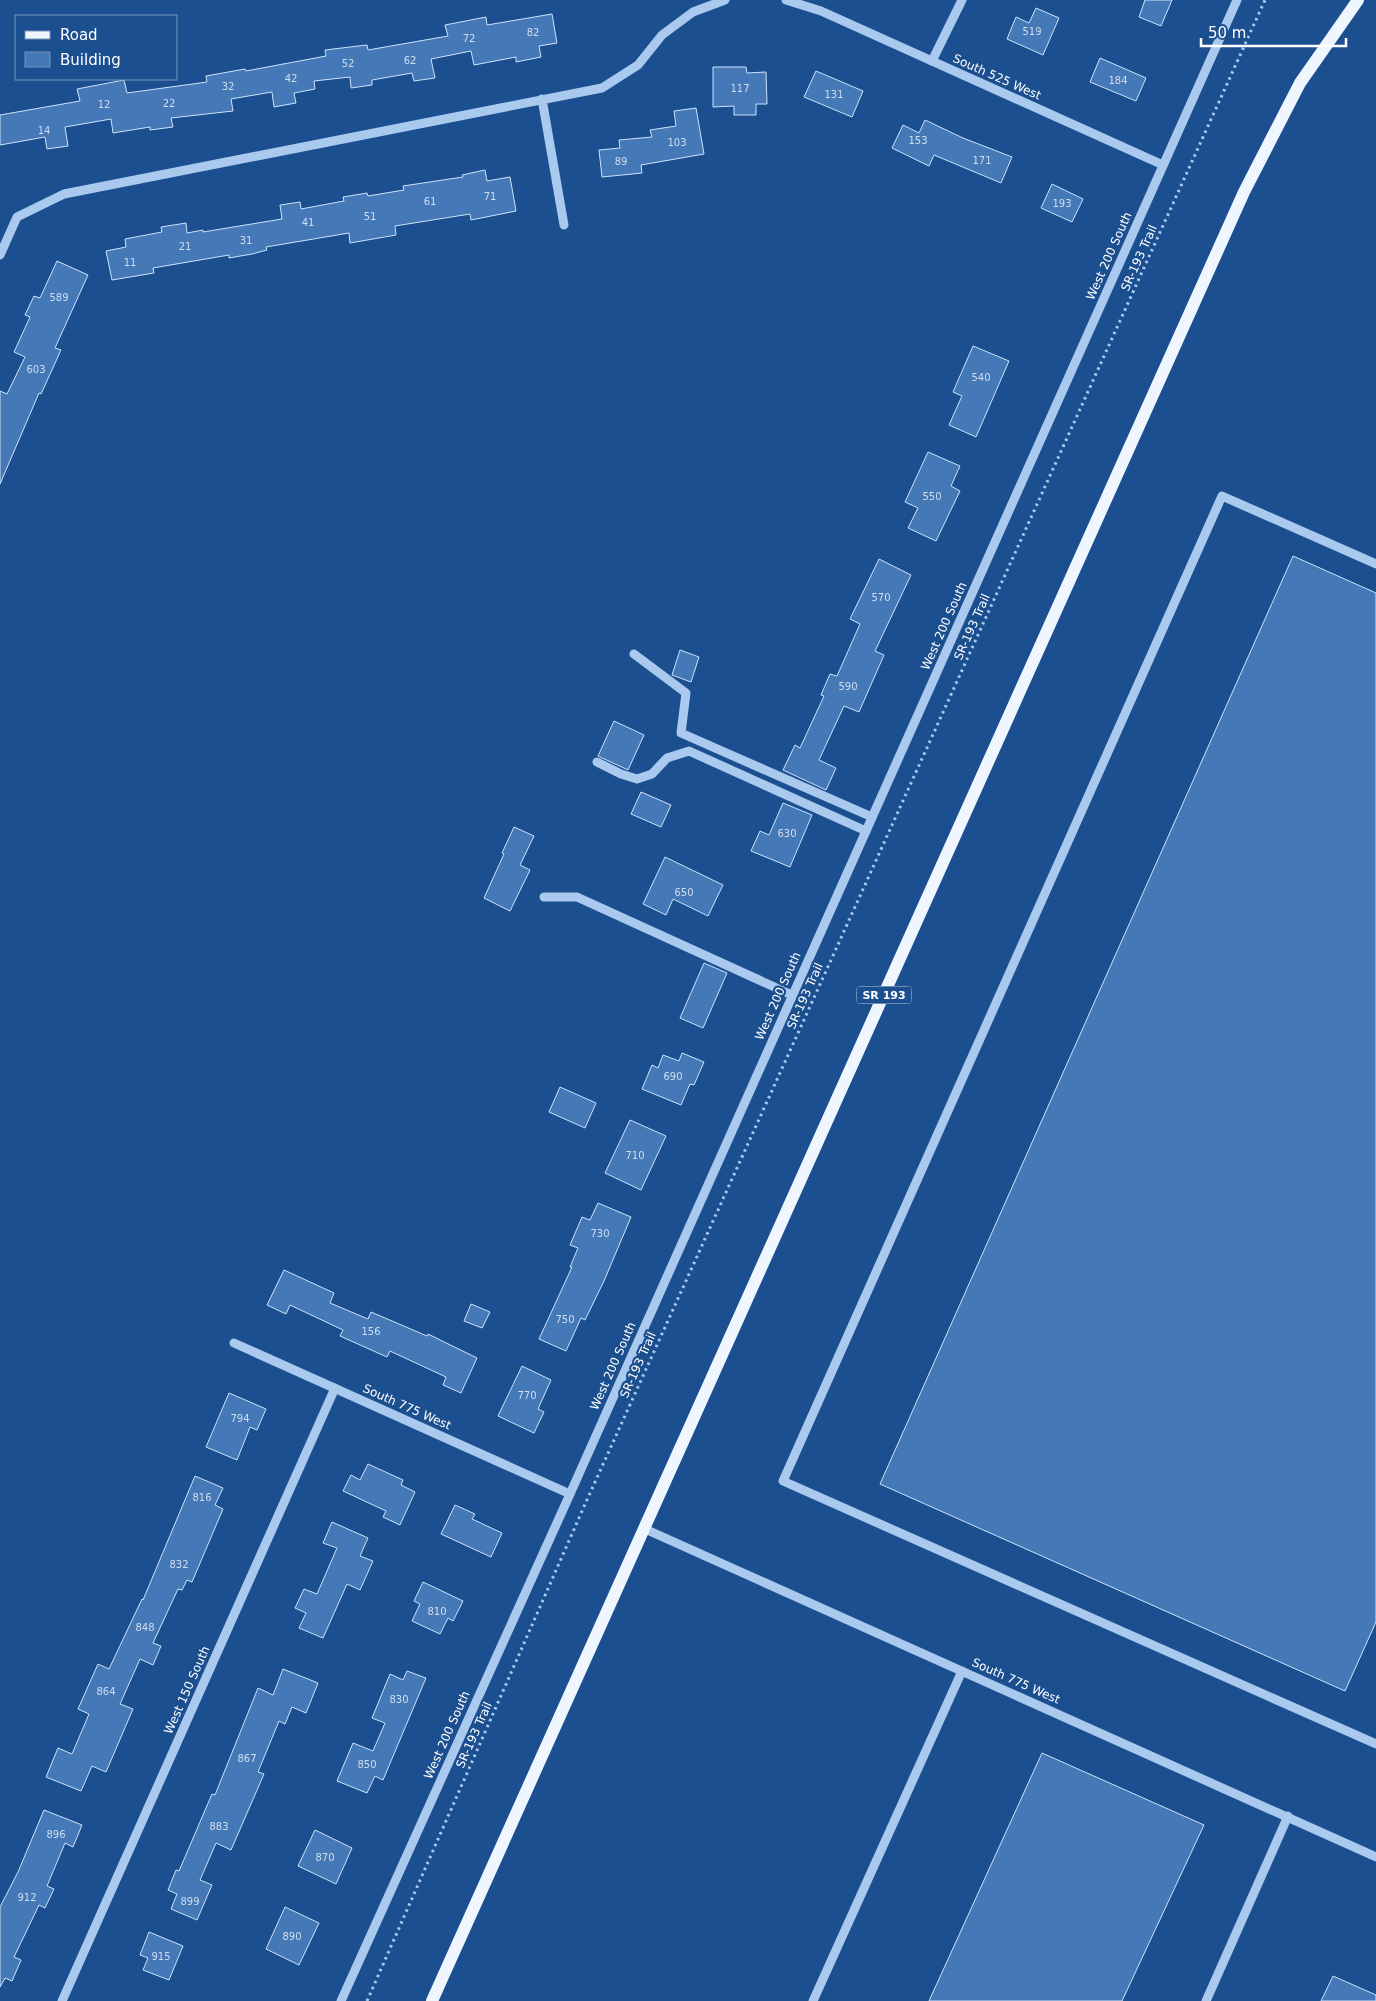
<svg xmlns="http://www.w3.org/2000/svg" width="1376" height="2001" viewBox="0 0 1376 2001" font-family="'DejaVu Sans',sans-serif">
<rect width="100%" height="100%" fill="#1b4f8f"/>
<g fill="#4478b7" stroke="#cfe3fa">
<polygon points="1145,0 1172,0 1161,26 1139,17"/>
<polygon points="1036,8 1059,18 1043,55 1007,39 1016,17 1029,23"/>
<polygon points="552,14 557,43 539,46 541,57 516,62 516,57 474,65 471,51 431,59 435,78 414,81 412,73 372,80 372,85 351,88 350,77 314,81 315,89 294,93 296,103 274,107 272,92 231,99 233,111 171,118 173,127 150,130 150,127 113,133 111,119 65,127 68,146 47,149 45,137 0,145 0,115 80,101 77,89 124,80 127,93 207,82 206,76 245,69 246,71 326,56 325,50 367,45 368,50 448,36 445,25 486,17 487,25"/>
<polygon points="1100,58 1146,78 1136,101 1090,82"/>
<polygon points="713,67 746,67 747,73 766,72 767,104 756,104 756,115 734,115 734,106 713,107"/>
<polygon points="816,71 863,91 852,117 804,97"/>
<polygon points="696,108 704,154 641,165 642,173 602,177 599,150 620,148 619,140 652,137 650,130 676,126 674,111"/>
<polygon points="925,120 963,138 1012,157 1001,183 934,155 929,166 892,148 903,125 919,133"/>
<polygon points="485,170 487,181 510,177 516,211 471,220 470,214 395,226 396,235 350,243 349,233 266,247 267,250 252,254 229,258 229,255 153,268 154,273 112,280 106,251 126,247 125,239 162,232 161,227 186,223 187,233 203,230 203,232 282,219 280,205 300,202 301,209 344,201 343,197 367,193 368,196 404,190 403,186 463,177 462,175"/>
<polygon points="1052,184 1083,199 1072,222 1041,208"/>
<polygon points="57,261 88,275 55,348 61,350 41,394 39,393 0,484 0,391 7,394 25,357 14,352 30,317 25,315 34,296 40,298"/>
<polygon points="973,346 1009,361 976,437 949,425 962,396 953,392"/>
<polygon points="928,452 960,466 951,486 960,491 936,541 908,528 918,508 905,502"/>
<polygon points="1293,556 1376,593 1376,1622 1345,1691 880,1484"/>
<polygon points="879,559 911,575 875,651 884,655 859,712 844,706 819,760 836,768 826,790 783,770 795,745 800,748 824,696 821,695 830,674 837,676 860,624 850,619"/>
<polygon points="680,650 699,657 691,682 672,675"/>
<polygon points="614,721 644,735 628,770 598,756"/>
<polygon points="641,792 671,805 661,827 631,814"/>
<polygon points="783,803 812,815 790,867 751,851 760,831 769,835"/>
<polygon points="514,827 534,836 520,865 530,870 510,911 484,898 504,854 502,853"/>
<polygon points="665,857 723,885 708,916 673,899 666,915 643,904"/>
<polygon points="704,963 727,973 703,1028 680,1018"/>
<polygon points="682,1053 704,1062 694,1085 690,1084 681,1105 642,1089 652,1065 658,1068 663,1055 679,1061"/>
<polygon points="560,1087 596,1103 585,1128 549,1112"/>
<polygon points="630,1120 666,1136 641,1190 605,1173"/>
<polygon points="598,1203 631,1217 604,1281 585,1320 581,1318 566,1351 539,1339 572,1267 570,1267 578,1248 570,1245 582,1217 590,1220"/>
<polygon points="284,1270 334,1293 330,1303 368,1319 371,1312 427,1336 428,1334 477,1358 461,1393 443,1385 446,1377 390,1351 387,1357 340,1336 343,1330 290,1305 286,1314 267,1305"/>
<polygon points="471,1304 490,1312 482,1328 464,1321"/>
<polygon points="522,1366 551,1380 538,1409 544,1412 534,1433 498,1416"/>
<polygon points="229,1393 266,1409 257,1430 250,1427 237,1460 206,1447"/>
<polygon points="368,1464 403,1480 401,1485 415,1492 400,1525 383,1517 386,1511 343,1491 351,1475 360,1480"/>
<polygon points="195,1476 223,1488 215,1505 223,1509 192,1582 187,1580 182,1590 178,1589 153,1643 161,1646 153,1665 140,1659 120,1704 133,1709 106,1772 92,1766 81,1791 46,1777 58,1748 72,1754 89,1714 78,1709 98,1664 109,1669 142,1599 143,1600"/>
<polygon points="455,1505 475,1514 472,1519 502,1533 491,1557 441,1534"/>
<polygon points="332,1522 368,1538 360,1556 373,1561 360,1590 347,1584 323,1638 299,1628 306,1613 295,1608 304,1589 317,1594 337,1548 323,1543"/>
<polygon points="423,1582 463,1601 453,1621 448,1618 440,1634 412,1621 420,1604 414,1601"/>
<polygon points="283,1669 318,1683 306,1713 292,1707 285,1724 279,1721 258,1772 264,1774 231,1850 216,1843 200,1880 212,1885 197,1920 171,1909 177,1894 168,1890 176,1870 179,1871 212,1794 215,1795 258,1688 273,1695"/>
<polygon points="407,1671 426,1678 383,1780 375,1776 367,1793 337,1781 353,1743 373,1751 385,1723 372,1718 390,1674 403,1680"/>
<polygon points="1042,1753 1204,1825 1122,2001 929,2001"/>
<polygon points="44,1810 82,1825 73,1847 65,1843 47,1886 54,1889 45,1908 39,1905 14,1957 21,1960 12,1981 5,1978 0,1987 0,1907 18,1872"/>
<polygon points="315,1830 352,1848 336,1884 298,1866"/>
<polygon points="285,1907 319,1923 299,1965 266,1949"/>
<polygon points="149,1932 183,1946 169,1980 143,1970 148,1958 140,1955"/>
<polygon points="1333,1976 1376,1995 1376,2001 1321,2001"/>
</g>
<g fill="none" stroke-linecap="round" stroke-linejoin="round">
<polyline stroke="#a9c9ee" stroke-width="3" stroke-dasharray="2.5 4" stroke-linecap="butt" points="367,2001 586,1502 1265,0"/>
<g stroke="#a9c9ee" stroke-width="9">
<polyline points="786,0 821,11 1163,165"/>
<polyline points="932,61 962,0"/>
<polyline points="542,99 564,225"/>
<polyline points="0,255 17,217 64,194 602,88 638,65 662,35 693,12 725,0"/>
<polyline points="1376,564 1222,496 783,1481 1376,1744"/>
<polyline points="634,654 686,693 681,733 872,817"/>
<polyline points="597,762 621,774 637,779 652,774 667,758 689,751 866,831"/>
<polyline points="544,897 577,897 792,995"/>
<polyline points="234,1343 570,1494"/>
<polyline points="645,1529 1376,1857"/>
<polyline points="62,2001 335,1388"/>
<polyline points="341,2001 570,1494 1237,0"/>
<polyline points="813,2001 962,1671"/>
<polyline points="1206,2001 1288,1816"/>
</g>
<polyline stroke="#f0f6ff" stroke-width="12" points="432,2001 1244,192 1300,83 1358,0"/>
</g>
<g text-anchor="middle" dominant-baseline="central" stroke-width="4.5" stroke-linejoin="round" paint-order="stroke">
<g font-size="10" fill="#d0dded">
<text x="1032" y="31">519</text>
<text x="533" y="32">82</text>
<text x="469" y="38">72</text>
<text x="410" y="60">62</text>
<text x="348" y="63">52</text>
<text x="291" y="78">42</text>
<text x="1118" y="80">184</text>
<text x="228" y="86">32</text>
<text x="740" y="88">117</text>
<text x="834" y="94">131</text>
<text x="169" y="103">22</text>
<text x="104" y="104">12</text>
<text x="44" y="130">14</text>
<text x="918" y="140">153</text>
<text x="677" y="142">103</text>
<text x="982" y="160">171</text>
<text x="621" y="161">89</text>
<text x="490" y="196">71</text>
<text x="430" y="201">61</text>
<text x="1062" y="203">193</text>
<text x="370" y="216">51</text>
<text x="308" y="222">41</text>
<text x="246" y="240">31</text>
<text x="185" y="246">21</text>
<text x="130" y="262">11</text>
<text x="59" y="297">589</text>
<text x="36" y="369">603</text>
<text x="981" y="377">540</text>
<text x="932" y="496">550</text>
<text x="881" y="597">570</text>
<text x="848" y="686">590</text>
<text x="787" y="833">630</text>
<text x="684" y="892">650</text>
<text x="673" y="1076">690</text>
<text x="635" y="1155">710</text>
<text x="600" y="1233">730</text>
<text x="565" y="1319">750</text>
<text x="371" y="1331">156</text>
<text x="527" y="1395">770</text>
<text x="240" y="1418">794</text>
<text x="202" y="1497">816</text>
<text x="179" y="1564">832</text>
<text x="437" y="1611">810</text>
<text x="145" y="1627">848</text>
<text x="106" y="1691">864</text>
<text x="399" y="1699">830</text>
<text x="247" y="1758">867</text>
<text x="367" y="1764">850</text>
<text x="219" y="1826">883</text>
<text x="56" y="1834">896</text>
<text x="325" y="1857">870</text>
<text x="27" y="1897">912</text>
<text x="190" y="1901">899</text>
<text x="292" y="1936">890</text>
<text x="161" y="1956">915</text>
</g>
<rect fill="#1b4f8f" stroke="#bbcadd" stroke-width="1" x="856.5" y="986.5" width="55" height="17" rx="4"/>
<g font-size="11" font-weight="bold" fill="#fff">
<text x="884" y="995">SR 193</text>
</g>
<g font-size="12" fill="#fff" stroke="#1b4f8f">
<text transform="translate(997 77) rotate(24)">South 525 West</text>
<text transform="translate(1109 256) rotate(-66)">West 200 South</text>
<text transform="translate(1139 258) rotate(-66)">SR-193 Trail</text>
<text transform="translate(944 626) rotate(-66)">West 200 South</text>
<text transform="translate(972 627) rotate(-66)">SR-193 Trail</text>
<text transform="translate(778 996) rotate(-66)">West 200 South</text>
<text transform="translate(805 996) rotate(-66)">SR-193 Trail</text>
<text transform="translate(638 1365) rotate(-66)">SR-193 Trail</text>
<text transform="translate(613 1366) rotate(-66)">West 200 South</text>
<text transform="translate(407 1407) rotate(24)">South 775 West</text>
<text transform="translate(1016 1681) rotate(24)">South 775 West</text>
<text transform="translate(187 1690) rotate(-66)">West 150 South</text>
<text transform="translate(447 1735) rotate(-66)">West 200 South</text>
<text transform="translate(474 1735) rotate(-66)">SR-193 Trail</text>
</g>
</g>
<rect x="15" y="15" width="162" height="65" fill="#1b4f8f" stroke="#7695bc"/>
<rect x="25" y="31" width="25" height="8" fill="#f0f6ff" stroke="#7695bc"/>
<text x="60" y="40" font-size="15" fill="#ffffff">Road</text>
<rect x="25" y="52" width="25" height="15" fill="#4478b7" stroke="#7695bc"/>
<text x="60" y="65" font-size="15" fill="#ffffff">Building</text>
<path d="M1201 38v8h145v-8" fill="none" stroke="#ffffff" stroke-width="2.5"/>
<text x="1208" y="38" font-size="15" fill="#ffffff" stroke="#1b4f8f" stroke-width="4" paint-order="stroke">50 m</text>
</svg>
